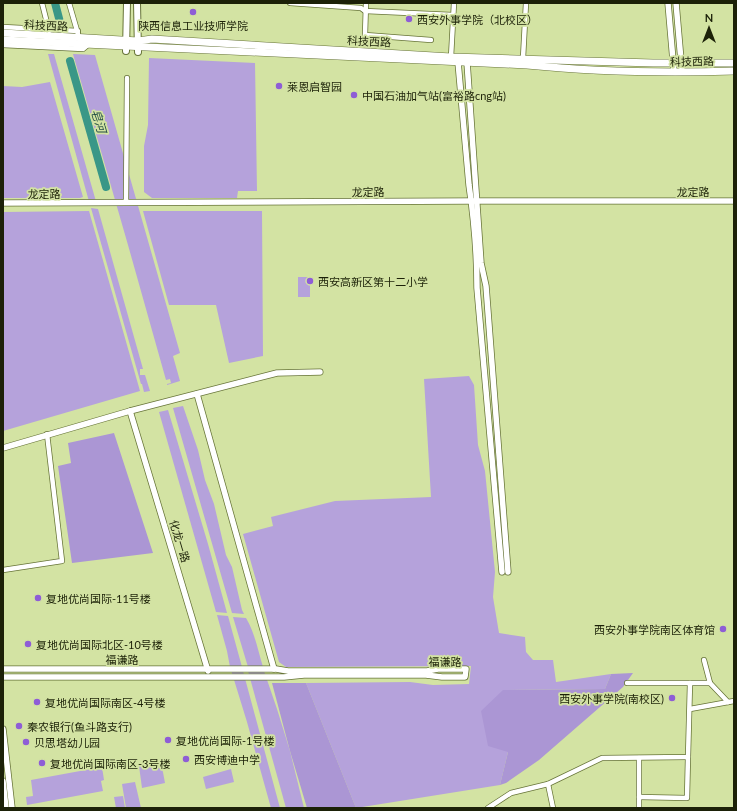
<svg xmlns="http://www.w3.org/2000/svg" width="737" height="811" viewBox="0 0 737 811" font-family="Lato,'Noto Sans SC',sans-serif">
<rect width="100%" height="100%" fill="#d3e3a3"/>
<g fill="#b5a2db">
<polygon points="48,54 54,54 97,205 90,205"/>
<polygon points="73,54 95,55 180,353 173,356 180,381 167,385 167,384 171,383 170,379 166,380 128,245"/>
<polygon points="149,58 255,63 257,191 238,191 237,198 152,198 144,192 144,146 148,125"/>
<polygon points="50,82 83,197 80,198 3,198 3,86 22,87"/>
<polygon points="91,208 98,209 143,369 140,369 140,375 145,375 150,391 144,392 142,384 141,384"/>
<polygon points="89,211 140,391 3,431 3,212"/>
<polygon points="143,211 262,211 263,356 229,363 216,305 169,305"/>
<rect x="298" y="277" width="12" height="20"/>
<polygon points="469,376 474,385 478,445 485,471 495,572 493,597 499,633 525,637 526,652 533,660 553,660 556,682 611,674 605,689 503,690 508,752 500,785 356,808 306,683 410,682 433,685 469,684 471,666 286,667 279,662 243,534 273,526 271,517 335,501 431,497 424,379"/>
<polygon points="183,406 198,450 205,480 214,504 226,555 232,567 242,610 244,614 232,613 173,408"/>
<polygon points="168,410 208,544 227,613 216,612 159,412"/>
<polygon points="217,615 228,616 242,667 230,667 227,651"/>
<path d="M 233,617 L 246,618 C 255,633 258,651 263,667 L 248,667 Z"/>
<polygon points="231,670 243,671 280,808 271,808 247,722"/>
<polygon points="248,671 264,671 277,709 290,751 304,808 286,808"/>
<polygon points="161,762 165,783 142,788 139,766"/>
<polygon points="102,767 104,780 101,781 103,791 27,805 26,797 33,796 31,780"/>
<polygon points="231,769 234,782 206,789 203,777"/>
<polygon points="135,782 141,808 126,808 122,784"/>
<polygon points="123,796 125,808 116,808 114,797"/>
</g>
<g fill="#ab96d4">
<polygon points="114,433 153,553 72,563 58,466 71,463 68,443"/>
<polygon points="633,673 623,687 539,760 506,783 500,785 508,752 488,746 481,711 503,690 605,689 611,674"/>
<polygon points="272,683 306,683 356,808 307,808 290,751"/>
</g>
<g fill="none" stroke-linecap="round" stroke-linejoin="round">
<g stroke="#399787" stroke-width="8">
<polyline points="55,3 61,26"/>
<polyline points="70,61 106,187"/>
</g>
<defs>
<g id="minor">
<polyline points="42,3 49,31"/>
<polyline points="69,3 78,34"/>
<polyline points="290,3 361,8 365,11 453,15"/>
<polyline points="366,3 365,35 431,40"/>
<polyline points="3,27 78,31"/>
<polyline points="3,45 83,49 89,44"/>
<polyline points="451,57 454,3"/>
<polyline points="523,58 526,3"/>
<polyline points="126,202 127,78"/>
<polyline points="3,570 62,561 47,434"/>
<polyline points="704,660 710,683 728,702"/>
<polyline points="627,683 710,683"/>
<polyline points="690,709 734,701"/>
<polyline points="639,758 639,808"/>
<polyline points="548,784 553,808"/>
<polyline points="639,797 687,798 688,757"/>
<polyline points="488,808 511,793 548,784 602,758 688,757 690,683"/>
</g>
<g id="tertiary">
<polyline points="668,3 674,72"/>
<polyline points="676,3 682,72"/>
<path d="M 458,62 L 469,185 C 474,219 477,254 477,288 L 502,572"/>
<polyline points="467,62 481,263 486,286 508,572"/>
<polyline points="3,203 471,201 734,201"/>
<polyline points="197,394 274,669"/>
<polyline points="130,411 208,671"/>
<polyline points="3,448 130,411 277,373 320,372"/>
<polyline points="3,669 276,669 288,671 427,671 438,669 466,669 465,677 442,677 426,675 304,675 284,677 3,677"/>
<polyline points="3,729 12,808"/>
<polyline points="3,781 6,808"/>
</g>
<g id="secondary">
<polyline points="137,3 138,52"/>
<polyline points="126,51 127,3"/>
</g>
<g id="primary">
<polyline points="3,33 138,41 152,39 451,57 653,63 734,63"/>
<path d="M 3,40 L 126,46 L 527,65 C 596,72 665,73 734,71"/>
</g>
</defs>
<use href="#minor" stroke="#677438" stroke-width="6"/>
<use href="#tertiary" stroke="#677438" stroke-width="7"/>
<use href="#secondary" stroke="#677438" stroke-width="8"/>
<use href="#primary" stroke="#677438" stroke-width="8"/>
<use href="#minor" stroke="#fff" stroke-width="4.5"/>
<use href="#tertiary" stroke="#fff" stroke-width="5.5"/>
<use href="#secondary" stroke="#fff" stroke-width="6"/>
<use href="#primary" stroke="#fff" stroke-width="7"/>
</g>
<g fill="#8e5dd6" stroke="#d3e3a3" stroke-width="1.5">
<circle cx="193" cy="12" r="4"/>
<circle cx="409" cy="19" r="4"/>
<circle cx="279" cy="86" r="4"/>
<circle cx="354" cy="95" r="4"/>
<circle cx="310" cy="281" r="4"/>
<circle cx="38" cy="598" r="4"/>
<circle cx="723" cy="629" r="4"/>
<circle cx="28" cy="644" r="4"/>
<circle cx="672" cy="698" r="4"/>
<circle cx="37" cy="702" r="4"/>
<circle cx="19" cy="726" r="4"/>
<circle cx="168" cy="740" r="4"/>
<circle cx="26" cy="742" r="4"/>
<circle cx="186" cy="759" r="4"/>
<circle cx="42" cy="763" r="4"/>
</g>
<g text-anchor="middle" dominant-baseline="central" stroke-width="3.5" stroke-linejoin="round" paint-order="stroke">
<g font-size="11" fill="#1c2108" stroke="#d3e3a3" text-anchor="start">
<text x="417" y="19">西安外事学院（北校区）</text>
<text x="193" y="25" text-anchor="middle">陕西信息工业技师学院</text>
<text x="287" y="86">莱恩启智园</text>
<text x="362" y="95">中国石油加气站(富裕路cng站)</text>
<text x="318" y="281">西安高新区第十二小学</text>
<text x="46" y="598">复地优尚国际-11号楼</text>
<text x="715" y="629" text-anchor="end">西安外事学院南区体育馆</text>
<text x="36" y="644">复地优尚国际北区-10号楼</text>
<text x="664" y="698" text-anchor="end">西安外事学院(南校区)</text>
<text x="45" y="702">复地优尚国际南区-4号楼</text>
<text x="27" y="726">秦农银行(鱼斗路支行)</text>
<text x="176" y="740">复地优尚国际-1号楼</text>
<text x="34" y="742">贝思塔幼儿园</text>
<text x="194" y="759">西安博迪中学</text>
<text x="50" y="763">复地优尚国际南区-3号楼</text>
</g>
<g font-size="11" fill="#1c2108" stroke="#d3e3a3">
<text transform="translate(46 25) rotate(3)">科技西路</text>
<text transform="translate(369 41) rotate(3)">科技西路</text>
<text transform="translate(692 61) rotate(-1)">科技西路</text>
<text x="368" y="191">龙定路</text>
<text x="693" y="191">龙定路</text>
<text x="44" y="193">龙定路</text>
<text transform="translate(180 541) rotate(73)">化龙一路</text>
<text x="122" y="659">福谦路</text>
<text x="445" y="661">福谦路</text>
</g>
<g font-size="12" font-style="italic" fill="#254f47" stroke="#d3e3a3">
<text transform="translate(99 121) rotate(74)">皂河</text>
</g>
</g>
<rect width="737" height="811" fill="none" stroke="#1c2108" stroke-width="8"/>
<g transform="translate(709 28)" stroke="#d3e3a3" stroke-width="3" paint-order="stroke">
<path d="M0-3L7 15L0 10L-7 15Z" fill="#1c2108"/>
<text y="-6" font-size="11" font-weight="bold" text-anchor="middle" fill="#1c2108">N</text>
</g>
</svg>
